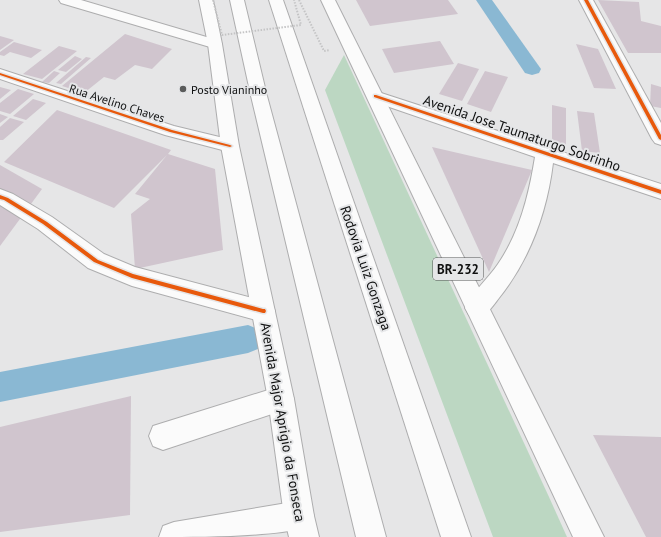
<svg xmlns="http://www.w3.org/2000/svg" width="661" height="537" viewBox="0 0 661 537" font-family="'PT Sans',sans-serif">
<rect width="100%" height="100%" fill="#e6e6e7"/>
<polygon fill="#bcd7c2" points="344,55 549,497 567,537 493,537 325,90"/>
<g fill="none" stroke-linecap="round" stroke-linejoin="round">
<g fill="#8ab8d3" fill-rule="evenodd">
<polygon points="476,0 492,0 541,69 539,73 532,75 525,73"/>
<polygon points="248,325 258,329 262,339 258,349 248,353 0,402 0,372"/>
</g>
</g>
<g fill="#d0c5ce">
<polygon points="356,0 448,0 458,14 370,26"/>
<polygon points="598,0 639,2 641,21 661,26 661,53 628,53"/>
<polygon points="125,34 172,49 152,69 135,65 115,80 104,77 84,93 62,86"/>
<polygon points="0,36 14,40 0,50"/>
<polygon points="440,41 454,64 394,73 382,49"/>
<polygon points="14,42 42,50 31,58 10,52 4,56 0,55 0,52"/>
<polygon points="576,44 598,49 616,89 594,88"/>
<polygon points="59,46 77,51 42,79 23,74"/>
<polygon points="75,56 82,59 66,72 58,70"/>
<polygon points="86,57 91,58 61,84 56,83"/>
<polygon points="458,63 479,69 462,101 439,94"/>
<polygon points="54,71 60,73 49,83 42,82"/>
<polygon points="485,71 508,77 491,112 467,104"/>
<polygon points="651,84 661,87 661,108 650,106"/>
<polygon points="0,87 11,90 0,99"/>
<polygon points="18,89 34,94 10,114 0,111 0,103"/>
<polygon points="33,99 46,103 26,120 13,116"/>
<polygon points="552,105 566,108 566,146 552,141"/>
<polygon points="57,110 171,150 168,154 215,169 223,250 135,269 131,214 150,199 135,194 167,155 114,208 4,162"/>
<polygon points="577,111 594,113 600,153 582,151"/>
<polygon points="0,114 8,117 0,123"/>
<polygon points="10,118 24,122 3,140 0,140 0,127"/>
<polygon points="432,147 532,170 489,272"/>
<polygon points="0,165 42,189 0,246"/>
<polygon points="131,396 130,515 0,532 0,427"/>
<polygon points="593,435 661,437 661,537 646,537"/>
</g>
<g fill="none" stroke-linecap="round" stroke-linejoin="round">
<defs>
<g id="minor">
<polygon points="59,0 81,0 220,41 222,44 220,47 215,48 210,47 61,3"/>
<polygon points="579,0 593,0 661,123 661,145 655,143 652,139"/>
<polygon points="0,69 174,126 236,141 239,146 236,151 230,152 165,135 0,79"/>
<path d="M 375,91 L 661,184 L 661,199 L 553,163 C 547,212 530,259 499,298 C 492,307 487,315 477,319 L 469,315 L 465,308 C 473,291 488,279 498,264 C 520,232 529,194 535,157 L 369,100 L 367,96 L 369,92 Z"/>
<polygon points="0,189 13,194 52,217 104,254 135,267 271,303 275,311 271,319 263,322 132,286 88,268 38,229 0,205"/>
<polygon points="281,386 290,390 294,399 290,408 163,450 153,446 149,436 153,426"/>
<path d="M 299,501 L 310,505 L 314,516 L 310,527 C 269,537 203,537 159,537 L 163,526 L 174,522 Z"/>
</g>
<g id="major">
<polygon points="199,0 213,0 222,44 239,146 294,399 314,516 319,537 289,537 284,516 268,399 221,146 208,44"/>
<polygon points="321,0 335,0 604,537 573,537"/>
</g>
<g id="highway">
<polygon points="230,0 244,0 267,96 386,537 356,537 251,96"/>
<polygon points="269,0 283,0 471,537 441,537"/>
</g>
</defs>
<use href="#minor" stroke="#adadae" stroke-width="2"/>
<use href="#major" stroke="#adadae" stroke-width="2"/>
<use href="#highway" stroke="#adadae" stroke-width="2"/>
<polyline stroke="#c4c4c5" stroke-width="2" stroke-dasharray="1.5 1.5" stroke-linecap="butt" points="299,0 324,51 330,50"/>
<use href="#minor" fill="#fbfbfb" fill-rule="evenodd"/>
<use href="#major" fill="#fbfbfb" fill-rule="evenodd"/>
<use href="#highway" fill="#fbfbfb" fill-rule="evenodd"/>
<polyline stroke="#c4c4c5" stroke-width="2" stroke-dasharray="1.5 1.5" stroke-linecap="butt" points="213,0 222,35 301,25 294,0"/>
<defs>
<g id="cycleway">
<polygon points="584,0 588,0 661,135 661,140 659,139"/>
<polygon points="0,73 172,130 230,145 232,146 230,147 170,132 0,75"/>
<polygon points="374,95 376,95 661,190 661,194 374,97"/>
<polygon points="0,195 8,198 47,222 98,260 133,274 263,309 265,309 266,311 265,313 263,313 132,278 94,262 43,224 4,200 0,199"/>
</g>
</defs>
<use href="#cycleway" stroke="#e5e6e8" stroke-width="3"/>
<use href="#cycleway" fill="#e8590c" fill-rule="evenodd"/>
</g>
<circle fill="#5a5b5b" stroke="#e5e6e8" stroke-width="1.5" cx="183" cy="89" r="4"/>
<g text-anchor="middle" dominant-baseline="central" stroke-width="4" stroke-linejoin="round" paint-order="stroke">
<g font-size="12" fill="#0f1010" stroke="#e5e6e8" text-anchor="start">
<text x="191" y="89">Posto Vianinho</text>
</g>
<g font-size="12" fill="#0f1010" stroke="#e5e6e8">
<text transform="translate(117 103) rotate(18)">Rua Avelino Chaves</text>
</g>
<rect fill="#e5e6e8" stroke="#4f5051" stroke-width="1" x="433" y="258" width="50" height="22" rx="3"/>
<g font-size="13" font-weight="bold" fill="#0f1010">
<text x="458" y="269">BR-232</text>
</g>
<g font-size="14" fill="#0f1010" stroke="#e5e6e8">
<text transform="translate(522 133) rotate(19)">Avenida Jose Taumaturgo Sobrinho</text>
<text transform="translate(366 268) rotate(71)">Rodovia Luiz Gonzaga</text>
<text transform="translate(283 422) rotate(80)">Avenida Major Aprigio da Fonseca</text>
</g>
</g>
</svg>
